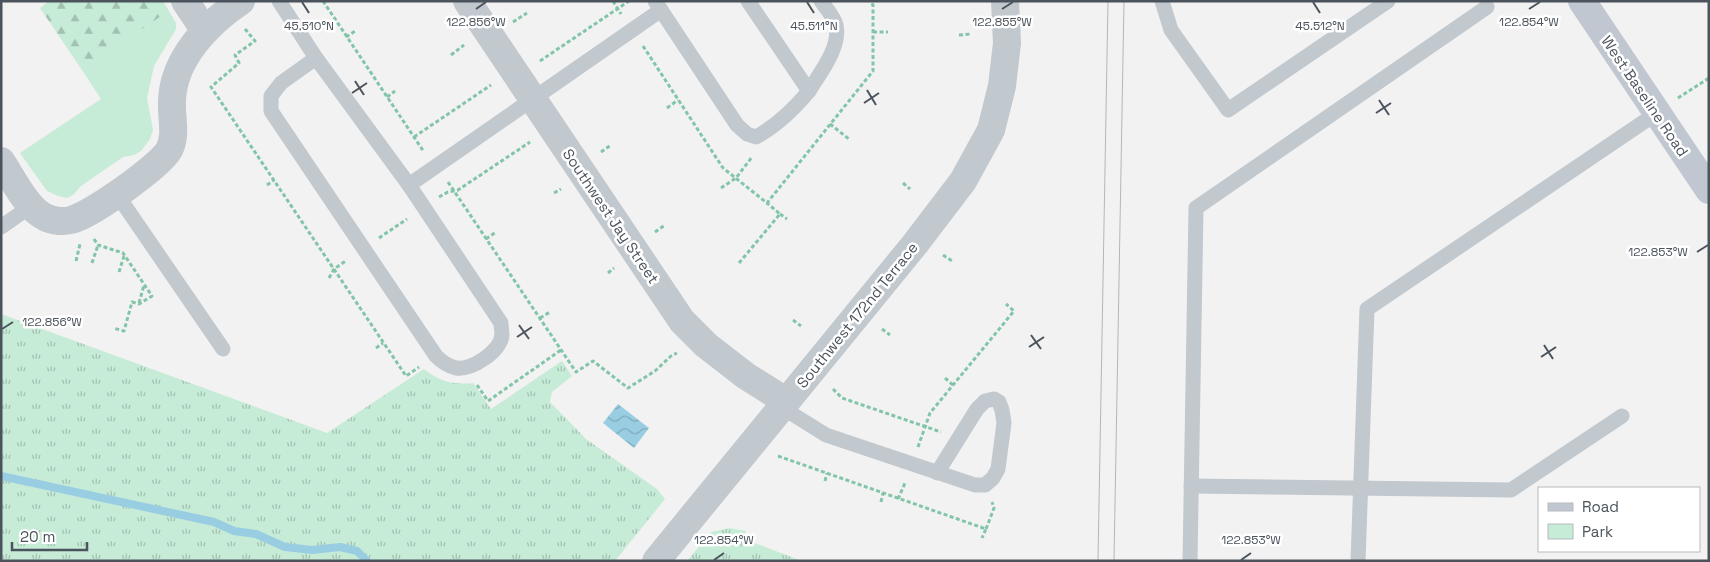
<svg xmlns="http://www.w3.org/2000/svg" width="1710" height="562" viewBox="0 0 1710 562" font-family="'Space Grotesk',sans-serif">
<defs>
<pattern id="grass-tufts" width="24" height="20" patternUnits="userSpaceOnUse" patternTransform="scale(1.25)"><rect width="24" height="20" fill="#c6ebd6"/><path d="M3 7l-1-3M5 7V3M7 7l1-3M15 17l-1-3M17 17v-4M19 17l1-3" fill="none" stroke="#a3c1b1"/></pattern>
<pattern id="forest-firs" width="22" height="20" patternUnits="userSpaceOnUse" patternTransform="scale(1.25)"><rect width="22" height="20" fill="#c6ebd6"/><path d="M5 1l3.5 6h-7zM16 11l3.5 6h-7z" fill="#a3c1b1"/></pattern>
<pattern id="water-waves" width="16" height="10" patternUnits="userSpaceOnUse" patternTransform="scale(1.25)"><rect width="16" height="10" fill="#99cee2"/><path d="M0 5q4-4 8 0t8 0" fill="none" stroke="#7faaba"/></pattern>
</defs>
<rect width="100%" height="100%" fill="#f3f2f2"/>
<g fill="url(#grass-tufts)">
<path d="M 1,314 L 327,433 L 424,369 C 440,382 454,385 473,383 L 491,409 L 562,361 L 572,376 L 552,392 L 550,402 L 586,439 L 657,489 L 665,499 L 615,561 L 1,561 Z"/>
<polygon points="730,528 746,531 744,539 802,561 687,561 711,532"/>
</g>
<polygon fill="url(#forest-firs)" points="49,1 163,1 169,11 82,70 40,8"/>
<polygon fill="#c6ebd6" points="169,11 176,23 176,29 154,66 147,98 153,130 150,139 141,151 134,155 123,157 81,186 73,195 67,198 58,196 47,191 20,153 101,99 82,70"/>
<polygon fill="url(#water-waves)" points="618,404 649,428 634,448 603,423"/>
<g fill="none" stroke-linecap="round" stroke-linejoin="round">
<polyline stroke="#99cee2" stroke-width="8" points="1,476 214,522 234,531 256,534 285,547 312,550 340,547 357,551 367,561"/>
<g stroke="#82c5a8" stroke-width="3" stroke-dasharray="4 2.5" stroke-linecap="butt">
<polyline points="323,1 424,152"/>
<polyline points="613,1 621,14"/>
<polyline points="513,22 527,13"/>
<polyline points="245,29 255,41 235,55 239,63 211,87 406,376 419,367"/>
<polyline points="873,32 888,32"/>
<polyline points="959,35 971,34"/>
<polyline points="346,37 355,31"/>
<polyline points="643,46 723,168 767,203 873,71 873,5 870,1"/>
<polyline points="451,55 464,45"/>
<polyline points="540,61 629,1"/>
<polyline points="387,97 395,91"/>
<polyline points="1678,98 1709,78"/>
<polyline points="667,108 678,100"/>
<polyline points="830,124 849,139"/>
<polyline points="414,137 491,85"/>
<polyline points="601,152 611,145"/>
<polyline points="448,182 576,372 593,361 628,388 655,371 671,356 677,353"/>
<polyline points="903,183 910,189"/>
<polyline points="267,185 274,180"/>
<polyline points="721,188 736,178 752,157"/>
<polyline points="554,193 561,189"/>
<polyline points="439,197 448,192 458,190 530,142"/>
<polyline points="780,214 787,219"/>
<polyline points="655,232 665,225"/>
<polyline points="379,238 407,219"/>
<polyline points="94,239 98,245 123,253 152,296 139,304 132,302 124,331 113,328"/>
<polyline points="486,239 496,232"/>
<polyline points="943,255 952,261"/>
<polyline points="76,261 80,244"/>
<polyline points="92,263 98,245"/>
<polyline points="739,263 780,214 767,203"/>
<polyline points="119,272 124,256"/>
<polyline points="608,273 614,268"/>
<polyline points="329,278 334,269 347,260"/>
<polyline points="139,303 144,285"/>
<polyline points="540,318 550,312"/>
<polyline points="793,320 801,326"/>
<polyline points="882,329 890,335"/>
<polyline points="376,348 383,343"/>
<polyline points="945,378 953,385"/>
<polyline points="477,385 488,401 561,350"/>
<polyline points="833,389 842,398 941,432"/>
<polyline points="918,447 930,413 1014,311 1006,304"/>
<polyline points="778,456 986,529 982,538"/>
<polyline points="825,481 827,473"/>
<polyline points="898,499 905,483"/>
<polyline points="881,502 883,493"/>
<polyline points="986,529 994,508 992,502"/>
</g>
<g stroke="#c1c8ce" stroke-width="15">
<path d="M 279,1 L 316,58 L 281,83 L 271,96 L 271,111 L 436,356 C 442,362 447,366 456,368 C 472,370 500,352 502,335 C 502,332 501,327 501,323 L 409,185 L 661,10"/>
<path d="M 655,1 L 737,125 L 747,134 L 756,137 C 778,125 794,109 809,91 L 748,1"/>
<polyline points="1162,1 1171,30 1228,110 1388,1"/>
<polyline points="316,58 409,185"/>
<path d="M 809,91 C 820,73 841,47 836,25 C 834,17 826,8 821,1"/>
<polyline points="116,193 223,349"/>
<polyline points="1,227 31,206"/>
<polyline points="781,407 826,435 975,485 985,485 993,478 998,469 1004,423 1002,410 999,402 994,399 985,401 977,409 937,473"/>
<polyline points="1191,486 1511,490 1622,416"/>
<polyline points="1190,561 1196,208 1487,7"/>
<polyline points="1358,561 1367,309 1657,113"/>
</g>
<g stroke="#c1c8ce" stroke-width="28">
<polyline points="185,1 205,31"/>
<polyline points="467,1 682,321 706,345 746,376 786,401"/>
<path d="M 1,161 C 12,177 27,209 45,217 C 52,221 63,222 71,220 C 91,215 159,167 169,150 C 177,135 171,118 172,101 C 173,59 208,23 241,1"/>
<polyline points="656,561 915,244 963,181 991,130 1002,86 1007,43 1005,1"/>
</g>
<polyline stroke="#c0c7d0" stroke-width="28" points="1582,1 1709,190"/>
<g stroke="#b4b6bb" stroke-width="1">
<polyline points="1098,561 1108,1"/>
<polyline points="1114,561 1124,1"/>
</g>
</g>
<path fill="none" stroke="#4b535c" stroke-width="2" d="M 302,2 L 309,13M 807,2 L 814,13M 1313,2 L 1320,13M 476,9 L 486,2M 1002,9 L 1013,2M 1529,9 L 1540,2M 355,81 L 364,95M 867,90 L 876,105M 352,93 L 367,83M 1379,100 L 1389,115M 864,103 L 879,93M 1376,113 L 1391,103M 1697,252 L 1708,245M 519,325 L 529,339M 2,329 L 13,322M 1031,335 L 1041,349M 517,337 L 532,327M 1544,345 L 1553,359M 1029,347 L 1044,337M 1541,357 L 1556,347M 714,560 L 724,553M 1241,560 L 1251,553"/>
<g text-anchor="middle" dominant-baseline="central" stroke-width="5" stroke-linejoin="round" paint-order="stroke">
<g font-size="15" fill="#4b535c" stroke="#fff">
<text transform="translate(1645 96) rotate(56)">West Baseline Road</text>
<text transform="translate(611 216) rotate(56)">Southwest Jay Street</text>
<text transform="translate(857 315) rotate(-51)">Southwest 172nd Terrace</text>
</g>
</g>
<g font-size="12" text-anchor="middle" fill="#4b535c" stroke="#fff" stroke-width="5" stroke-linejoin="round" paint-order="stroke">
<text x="476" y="26">122.856°W</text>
<text x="1002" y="26">122.855°W</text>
<text x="1529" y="26">122.854°W</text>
<text x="309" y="30">45.510°N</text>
<text x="814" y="30">45.511°N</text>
<text x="1320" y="30">45.512°N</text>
<text x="1658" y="256">122.853°W</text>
<text x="52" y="326">122.856°W</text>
<text x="724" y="544">122.854°W</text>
<text x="1251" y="544">122.853°W</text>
</g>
<rect width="1710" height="562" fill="none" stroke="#4b535c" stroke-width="5"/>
<rect x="1538" y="487" width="162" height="65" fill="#ffffff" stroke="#b7babe"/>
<rect x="1548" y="503" width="25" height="8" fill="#c0c7d0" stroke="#b7babe"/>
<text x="1582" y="512" font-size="15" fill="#4b535c">Road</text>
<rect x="1548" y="524" width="25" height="15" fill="#c6ebd6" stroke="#b7babe"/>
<text x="1582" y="537" font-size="15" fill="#4b535c">Park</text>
<path d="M12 542v8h75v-8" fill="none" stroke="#4b535c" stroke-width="2.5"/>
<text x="20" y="542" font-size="15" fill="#4b535c" stroke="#ffffff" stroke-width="4" paint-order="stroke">20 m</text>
</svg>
